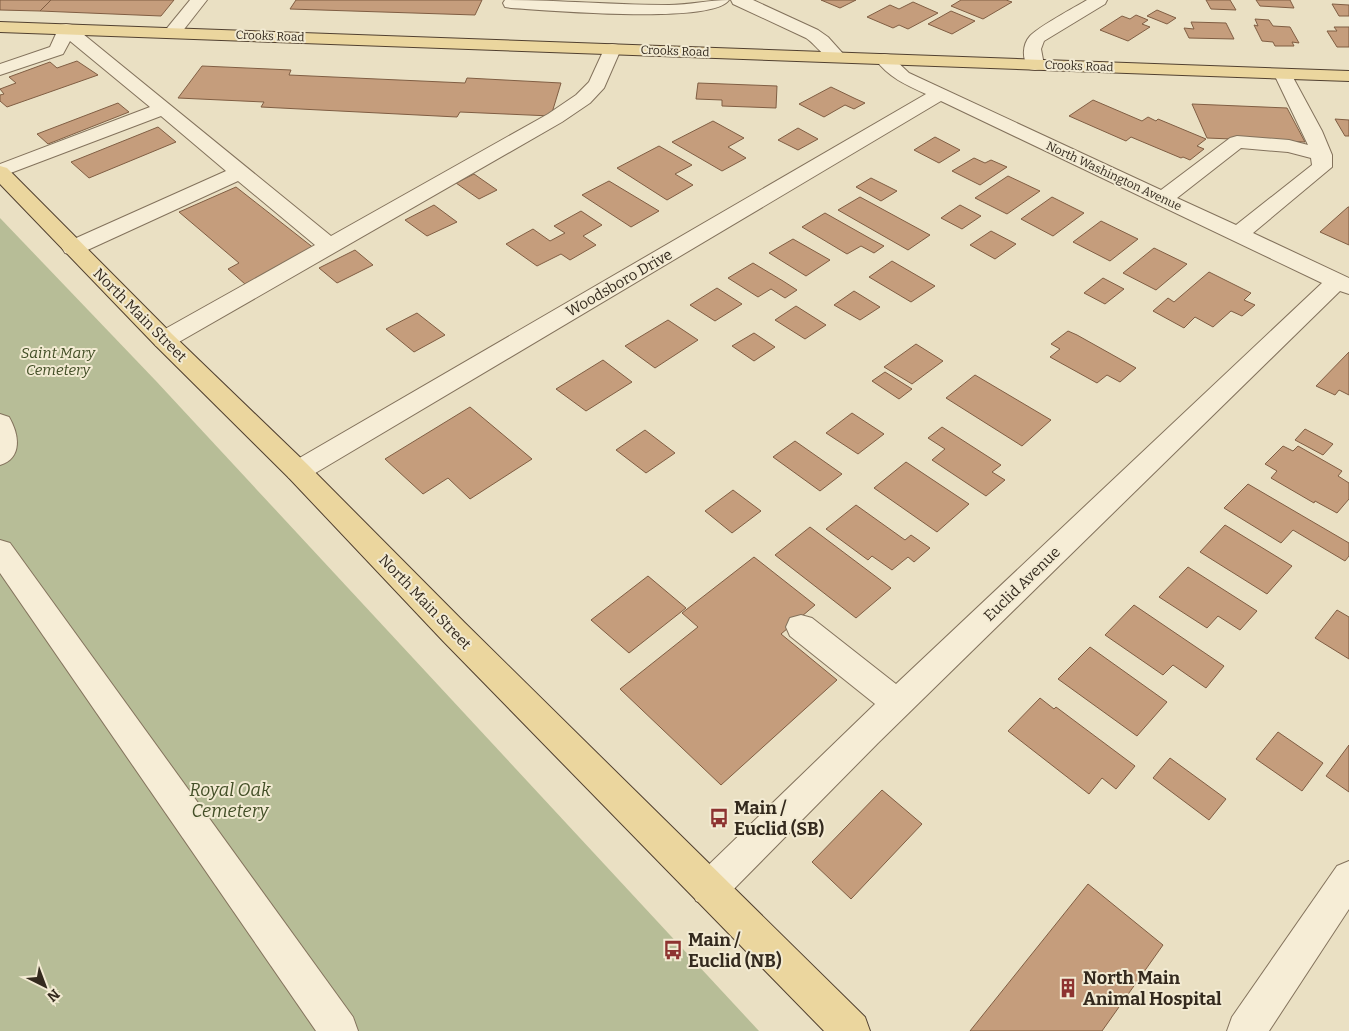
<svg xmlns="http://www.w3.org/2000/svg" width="1349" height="1031" viewBox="0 0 1349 1031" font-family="Bitter,serif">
<rect width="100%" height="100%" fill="#eae0c3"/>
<polygon fill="#b7bd97" points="0,218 156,381 759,1031 0,1031"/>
<g fill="#c59d7c" stroke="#805e43">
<polygon points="0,0 51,0 40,11 0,10"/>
<polygon points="51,0 174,0 161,16 40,11"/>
<polygon points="296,0 482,0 475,15 290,9"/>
<polygon points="821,0 856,0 840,8"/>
<polygon points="961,0 1006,0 1012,2 983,19 951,6"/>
<polygon points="1206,0 1230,0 1236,10 1211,9"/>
<polygon points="1256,0 1290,0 1294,8 1260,6"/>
<polygon points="913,2 938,13 908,29 899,25 893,28 867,17 890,5 899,9"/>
<polygon points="1332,4 1349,5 1349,16 1339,16"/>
<polygon points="1157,10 1176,18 1167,24 1147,16"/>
<polygon points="951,11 975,21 952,34 928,24"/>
<polygon points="1136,15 1148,20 1142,24 1150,27 1128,41 1100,30 1122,16 1130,19"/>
<polygon points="1255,19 1269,20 1273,26 1290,27 1299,43 1292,42 1294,46 1275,46 1273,42 1262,41 1254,25 1258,26"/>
<polygon points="1191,22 1226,23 1234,39 1189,38 1184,28 1194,29"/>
<polygon points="1334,27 1349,27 1349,47 1337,47 1327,31 1337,31"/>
<polygon points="77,61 98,75 7,107 0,101 0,95 4,94 0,89 16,83 9,77 50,62 57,68"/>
<polygon points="202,66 291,70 289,75 465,83 467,78 561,83 551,116 460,112 457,117 261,107 264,102 178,98"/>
<polygon points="698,83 777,86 776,108 722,106 722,100 696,99"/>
<polygon points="831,87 856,99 865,103 854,109 845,105 824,117 799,104"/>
<polygon points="1093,100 1142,121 1148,117 1156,121 1158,119 1206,139 1197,146 1204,149 1190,160 1183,157 1181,158 1131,137 1126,141 1069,116"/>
<polygon points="118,103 129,112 48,144 37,134"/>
<polygon points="1192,104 1287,108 1305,142 1207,138"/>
<polygon points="1335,119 1349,120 1349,136 1345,136"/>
<polygon points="713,121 744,138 728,147 746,158 722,171 672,142"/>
<polygon points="158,127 176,142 89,178 71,162"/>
<polygon points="798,128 818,139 798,150 778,140"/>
<polygon points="935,137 960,150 939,163 914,150"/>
<polygon points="659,146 692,165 675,174 693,185 667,200 617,168"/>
<polygon points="974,158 985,163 991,160 1007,167 980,185 952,171"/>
<polygon points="474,174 497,190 479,199 456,183"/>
<polygon points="1008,176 1040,191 1007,214 975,198"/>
<polygon points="871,178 897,191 881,201 856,187"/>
<polygon points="609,181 659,211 631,227 582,195"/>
<polygon points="236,187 315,249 245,284 228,269 239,263 179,212"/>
<polygon points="860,197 930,235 908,250 838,210"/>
<polygon points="1052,197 1084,213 1053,236 1021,219"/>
<polygon points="434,205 457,222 427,236 405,220"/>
<polygon points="960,205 981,216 962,229 941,218"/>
<polygon points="1348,207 1349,207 1349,245 1320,232"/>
<polygon points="581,211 602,225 583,236 596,245 570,260 561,254 537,266 506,244 533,229 550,241 565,233 554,226"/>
<polygon points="825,213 871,239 884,246 874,253 861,246 847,254 802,227"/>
<polygon points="1101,221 1138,239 1110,261 1073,242"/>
<polygon points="991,231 1016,244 995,259 970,245"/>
<polygon points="793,239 830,260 806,276 769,253"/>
<polygon points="1154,248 1187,264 1156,290 1123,273"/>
<polygon points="355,250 373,265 337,283 319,268"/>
<polygon points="892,261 935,286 911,302 869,277"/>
<polygon points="753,263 783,281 797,290 785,298 771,289 758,297 728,278"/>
<polygon points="1209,272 1251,293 1244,300 1255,305 1242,316 1231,311 1213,327 1195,317 1184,328 1153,311 1168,298 1174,302"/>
<polygon points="1103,278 1124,289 1105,304 1084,293"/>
<polygon points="717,288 742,304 715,321 690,305"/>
<polygon points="854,291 880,307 860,320 834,305"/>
<polygon points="796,306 826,325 805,339 775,320"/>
<polygon points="417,313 445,335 414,352 386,329"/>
<polygon points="668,320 698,340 655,368 625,346"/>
<polygon points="1068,331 1077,335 1136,368 1120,382 1107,375 1097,383 1050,357 1060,349 1051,344"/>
<polygon points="754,333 775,347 754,361 732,346"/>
<polygon points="916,344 943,361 912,384 884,367"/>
<polygon points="1349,352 1349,395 1339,390 1335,395 1316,386"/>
<polygon points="603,360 632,382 586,411 556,389"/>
<polygon points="885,372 912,389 899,399 872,381"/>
<polygon points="975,375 1051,420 1022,446 946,398"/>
<polygon points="470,407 532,459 470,499 448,478 423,494 385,459"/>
<polygon points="852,413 884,434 858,454 826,433"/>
<polygon points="942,427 1001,465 992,472 1005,480 986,496 932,460 945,449 928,438"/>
<polygon points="1305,429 1333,444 1323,455 1295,440"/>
<polygon points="645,430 675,453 646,473 616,450"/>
<polygon points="795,441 842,474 820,491 773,457"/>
<polygon points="1283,446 1293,451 1298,446 1342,471 1338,476 1349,483 1349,499 1337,513 1315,501 1314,503 1271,478 1277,471 1265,464"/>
<polygon points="906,462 969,504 937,532 874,488"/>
<polygon points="1248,484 1349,543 1349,556 1345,561 1293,530 1281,543 1224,508"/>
<polygon points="733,490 761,511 732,533 705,511"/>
<polygon points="856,505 905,540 911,535 930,548 914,562 908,557 892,570 872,556 868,560 826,529"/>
<polygon points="1225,525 1292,566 1267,594 1200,552"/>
<polygon points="810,527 891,588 856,618 775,555"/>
<polygon points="754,557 815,605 781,634 837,680 721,785 620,689 698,627 682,613"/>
<polygon points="1188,567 1257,611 1240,630 1218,616 1207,628 1159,597"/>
<polygon points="648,576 686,608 629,653 591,620"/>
<polygon points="1134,605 1224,666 1206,688 1173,665 1163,675 1105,635"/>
<polygon points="1337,610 1349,617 1349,659 1315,638"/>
<polygon points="1090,647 1167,702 1137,736 1058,679"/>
<polygon points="1040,698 1054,709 1056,707 1135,766 1116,789 1102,778 1089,794 1008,731"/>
<polygon points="1278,732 1323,763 1302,791 1256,759"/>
<polygon points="1349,745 1349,792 1326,776"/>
<polygon points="1170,758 1226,799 1209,820 1153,778"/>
<polygon points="882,790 922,824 851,899 812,862"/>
<polygon points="1088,884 1163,945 1102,1031 970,1031"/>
</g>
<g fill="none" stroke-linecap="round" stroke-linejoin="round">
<defs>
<g id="minor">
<polygon points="190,0 207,0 178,37 172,38 166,37 163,33"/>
<path d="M 505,0 C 559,0 614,5 669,5 C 689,5 709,0 729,0 C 712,25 546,10 511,8 L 505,7 L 503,3 Z"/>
<path d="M 731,0 L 753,0 L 818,30 L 828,37 L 846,57 L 843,61 C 828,65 818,46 806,38 L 733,4 Z"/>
<path d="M 1087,0 L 1107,0 L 1105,4 L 1044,41 L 1041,49 L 1044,65 L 1041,69 L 1035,70 L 1029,69 C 1022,59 1022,45 1030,36 C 1038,27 1075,7 1087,0 Z"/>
<polygon points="66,24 72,25 331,236 548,114 576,95 589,82 606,45 612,44 618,45 621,49 604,88 590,103 562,122 172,346 164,348 156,346 152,340 156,334 315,245 238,181 81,253 73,255 65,253 62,248 65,243 226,171 161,116 0,177 0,164 150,107 70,41 63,54 0,75 0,64 50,47 60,25"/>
<path d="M 884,54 L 890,55 L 909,73 L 1161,190 L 1230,138 L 1237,136 L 1289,140 L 1308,145 L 1274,74 L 1277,70 L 1283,69 L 1289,70 L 1322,131 L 1332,155 L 1332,167 L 1253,233 L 1349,278 L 1349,294 L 1340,291 L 878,743 L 722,901 L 709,906 L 696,901 L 691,889 L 696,877 L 875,704 L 790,636 L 786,627 L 790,618 L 801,615 L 812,618 L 896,684 L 1322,283 L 941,101 L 307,478 L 298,481 L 289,478 L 285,471 L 289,464 L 926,94 C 906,85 888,77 875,59 L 878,55 ZM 1241,148 L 1288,152 L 1311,158 L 1312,165 L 1236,225 L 1177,198 Z"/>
<path d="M 0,414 L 9,417 C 19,434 23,458 0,465 Z"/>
<polygon points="0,540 10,543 353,1017 358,1031 316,1031 0,573"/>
<polygon points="1349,861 1349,909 1269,1031 1227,1031 1232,1017 1337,866"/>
</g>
<g id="major">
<polygon points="0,22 1349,71 1349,81 0,32"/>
<polygon points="0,166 7,168 172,334 307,464 465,623 865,1017 870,1031 824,1031 443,641 289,478 156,346 0,184"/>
</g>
</defs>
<use href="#minor" stroke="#83725c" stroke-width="2"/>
<use href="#major" stroke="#514030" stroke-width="2"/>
<use href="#minor" fill="#f6edd6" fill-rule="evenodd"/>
<use href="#major" fill="#ebd69e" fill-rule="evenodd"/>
</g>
<defs>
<symbol id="bus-bare" viewBox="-9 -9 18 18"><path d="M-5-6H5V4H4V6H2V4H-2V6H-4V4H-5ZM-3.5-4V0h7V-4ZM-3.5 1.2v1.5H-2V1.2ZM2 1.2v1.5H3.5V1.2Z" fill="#8d3330" stroke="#f2ead2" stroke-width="2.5" paint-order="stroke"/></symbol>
<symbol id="building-bare" viewBox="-9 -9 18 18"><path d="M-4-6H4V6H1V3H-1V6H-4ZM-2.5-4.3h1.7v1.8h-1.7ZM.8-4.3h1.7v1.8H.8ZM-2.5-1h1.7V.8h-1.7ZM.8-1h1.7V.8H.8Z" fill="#8d3330" stroke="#f2ead2" stroke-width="2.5" paint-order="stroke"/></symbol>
</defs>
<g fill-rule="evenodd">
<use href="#bus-bare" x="705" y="804" width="28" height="28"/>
<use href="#bus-bare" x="659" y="936" width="28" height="28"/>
<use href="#building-bare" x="1054" y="974" width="28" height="28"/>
</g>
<g text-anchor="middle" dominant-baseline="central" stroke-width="4" stroke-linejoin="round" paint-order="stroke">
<g font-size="12" fill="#342a1e" stroke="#f2ead2">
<text transform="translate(270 36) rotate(2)">Crooks Road</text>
<text transform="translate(675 51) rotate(2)">Crooks Road</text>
<text transform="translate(1079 66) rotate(2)">Crooks Road</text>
<text transform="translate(1114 176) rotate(25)">North Washington Avenue</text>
</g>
<g font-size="15" fill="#342a1e" stroke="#f2ead2">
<text transform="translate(619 283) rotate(-30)">Woodsboro Drive</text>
<text transform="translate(140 315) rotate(45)">North Main Street</text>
<text transform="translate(1022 584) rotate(-44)">Euclid Avenue</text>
<text transform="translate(425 602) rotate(46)">North Main Street</text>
</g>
<g font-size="15" font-style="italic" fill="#434f27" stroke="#f2ead2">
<text x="58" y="353">Saint Mary<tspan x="58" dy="17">Cemetery</tspan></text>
</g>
<g font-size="18" font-style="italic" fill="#434f27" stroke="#f2ead2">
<text x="230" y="790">Royal Oak<tspan x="230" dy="21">Cemetery</tspan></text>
</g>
<g font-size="18" font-weight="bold" fill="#342a1e" stroke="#f2ead2" text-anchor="start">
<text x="734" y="808">Main /<tspan x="734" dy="21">Euclid (SB)</tspan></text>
<text x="688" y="940">Main /<tspan x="688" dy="21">Euclid (NB)</tspan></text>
<text x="1083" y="978">North Main<tspan x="1083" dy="21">Animal Hospital</tspan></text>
</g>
</g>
<g transform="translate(45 986) rotate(138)" stroke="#f2ead2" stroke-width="4" paint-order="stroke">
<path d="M0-4L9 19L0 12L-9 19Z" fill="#342a1e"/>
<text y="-8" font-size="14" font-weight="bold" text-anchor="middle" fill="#342a1e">N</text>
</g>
</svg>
